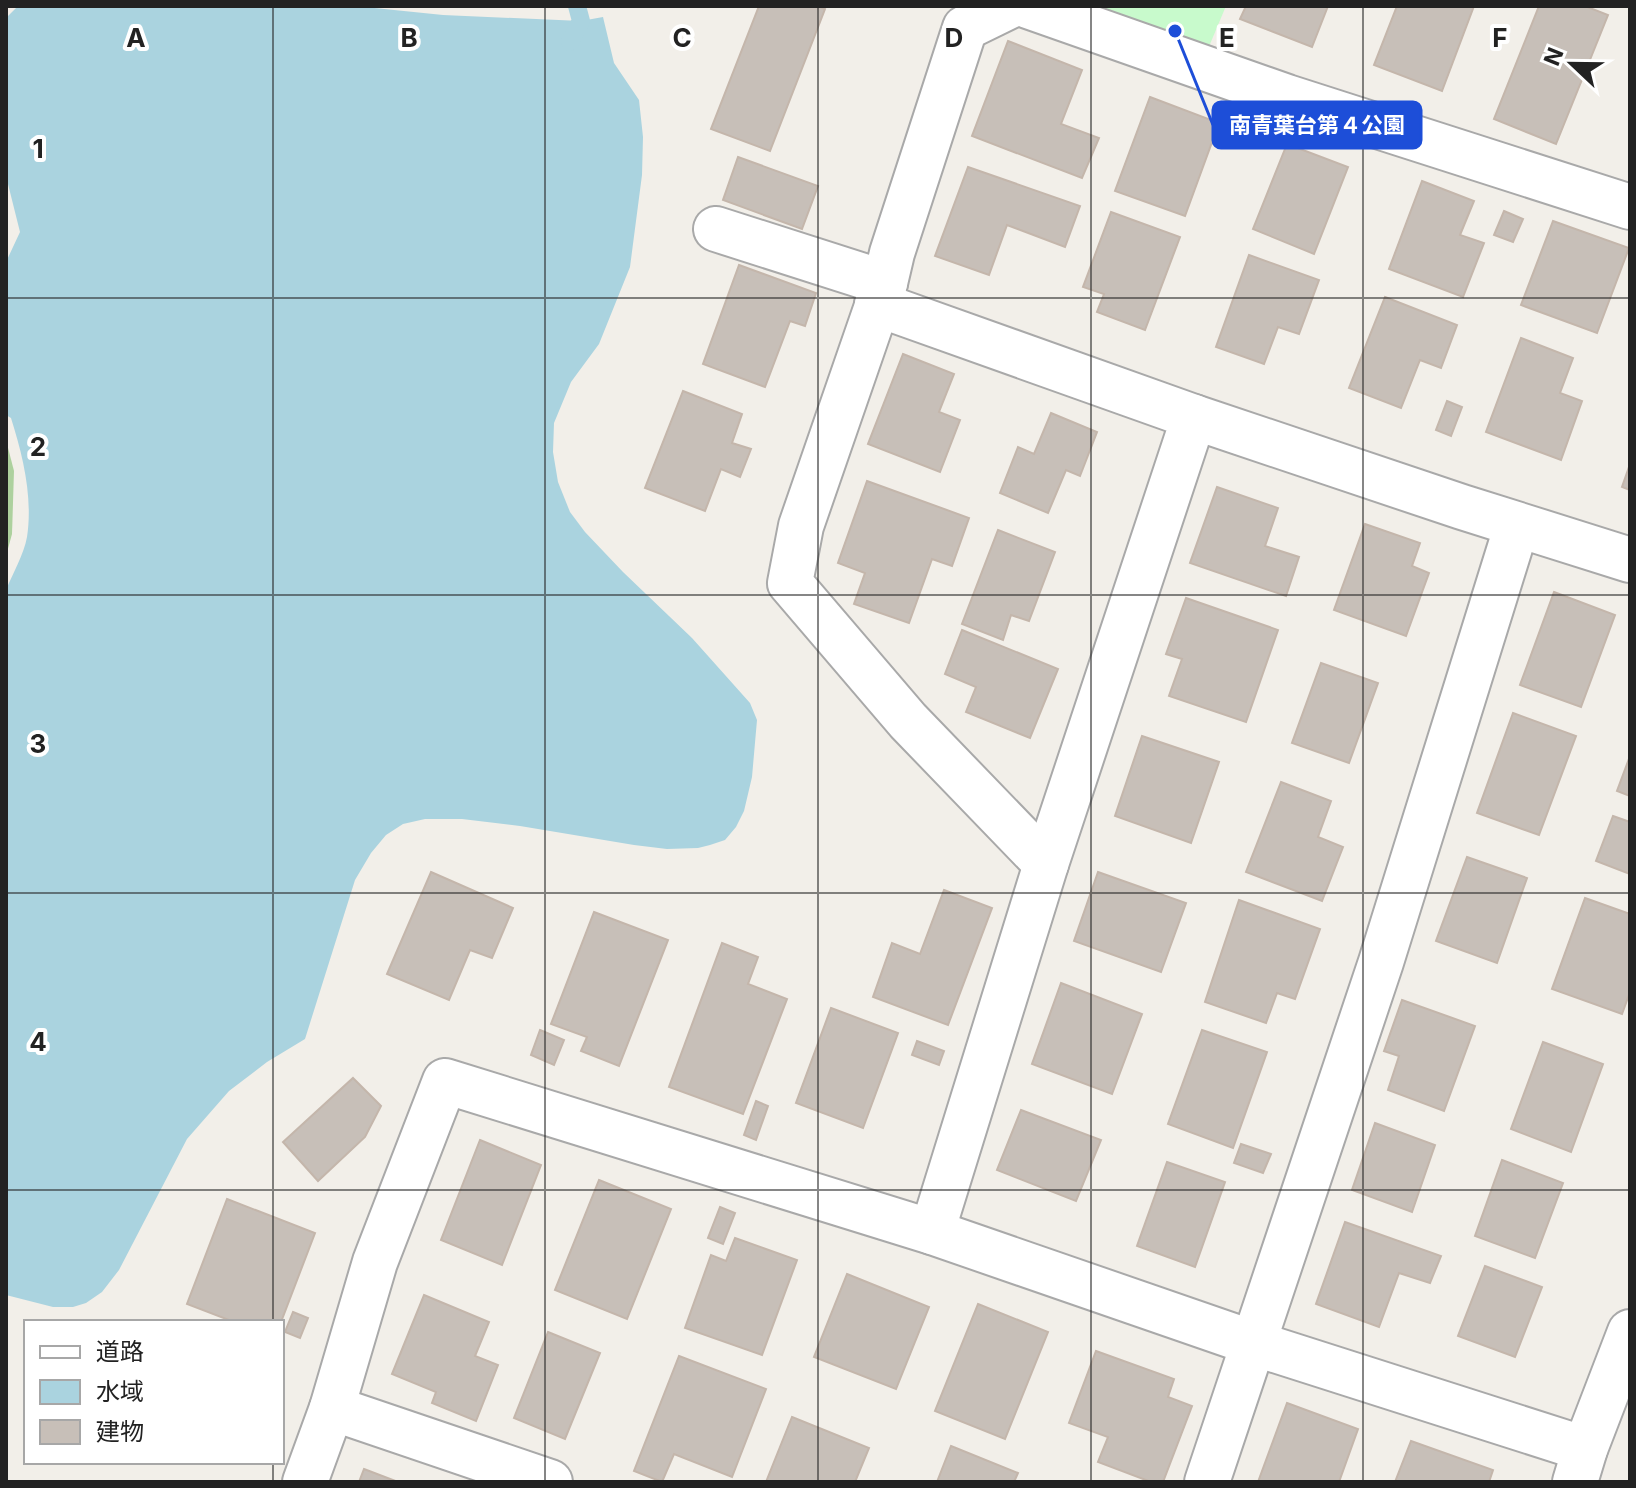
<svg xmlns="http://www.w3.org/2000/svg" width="1636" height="1488" viewBox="0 0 1636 1488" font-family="Inter,'Noto Sans JP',sans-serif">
<rect width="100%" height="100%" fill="#f2efe9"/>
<polygon fill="#add19e" points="6,440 14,471 12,534 6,556"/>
<polygon fill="#c8facc" points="1064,6 1226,6 1205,56"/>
<path fill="#aad3df" d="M 18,6 L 355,6 L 443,15 L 581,21 L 603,17 L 614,63 L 639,100 L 643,137 L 642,175 L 630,267 L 599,344 L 571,382 L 554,423 L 553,452 L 558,482 L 570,512 L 585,532 L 623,572 L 692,638 L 750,703 L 757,720 L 752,777 L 744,811 L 736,827 L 725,840 L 710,845 L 698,848 L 667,849 L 634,845 L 520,826 L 462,819 L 425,819 L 403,824 L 386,835 L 371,853 L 355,880 L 305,1039 L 267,1062 L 229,1091 L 187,1139 L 119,1270 L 102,1292 L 86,1303 L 73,1307 L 53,1307 L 6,1295 L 6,590 C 13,573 24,554 27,537 C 33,497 23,456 11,418 L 6,415 L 6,262 L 20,232 L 6,176 L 6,18 Z"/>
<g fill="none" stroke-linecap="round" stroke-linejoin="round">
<polyline stroke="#aad3df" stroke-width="18" points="570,42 581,21 577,6"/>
</g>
<g fill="#c7bfb8" stroke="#c4b6ab" stroke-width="2">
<polygon points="759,6 818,6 825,9 770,151 711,129"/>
<polygon points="1246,6 1328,6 1312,47 1240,19"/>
<polygon points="1397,6 1474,6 1442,91 1374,65"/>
<polygon points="1539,6 1585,6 1608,15 1556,144 1494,119"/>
<polygon points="1008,41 1082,70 1061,124 1099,138 1082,178 972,136"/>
<polygon points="1150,97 1219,123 1185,216 1115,191"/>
<polygon points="1287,144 1348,167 1314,254 1253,229"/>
<polygon points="738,157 818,186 802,229 723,200"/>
<polygon points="968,167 1080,206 1065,247 1007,225 989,275 935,256"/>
<polygon points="1422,181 1474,201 1460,235 1484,243 1463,297 1389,269"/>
<polygon points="1504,211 1523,219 1513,242 1494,235"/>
<polygon points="1111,212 1180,237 1145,330 1097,312 1104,294 1083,287"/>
<polygon points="1553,221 1629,248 1597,333 1521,305"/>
<polygon points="1249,255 1319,280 1299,334 1278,327 1264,364 1216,347"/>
<polygon points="739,265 816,293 805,326 790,321 765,387 703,364"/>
<polygon points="1385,297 1457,325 1441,368 1420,360 1401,408 1349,388"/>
<polygon points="1521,338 1573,358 1560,393 1582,401 1561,460 1486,432"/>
<polygon points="903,354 954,374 939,412 960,420 940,472 868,444"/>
<polygon points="683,391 742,414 732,443 751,449 740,477 721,469 705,511 645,488"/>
<polygon points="1447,401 1462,407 1451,436 1436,430"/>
<polygon points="1051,413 1097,432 1080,476 1066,470 1048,513 1000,493 1018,447 1034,454"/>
<polygon points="1630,464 1630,490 1622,487"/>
<polygon points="867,481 969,518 952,566 932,559 909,623 854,604 865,573 838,563"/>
<polygon points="1217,487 1278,508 1265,546 1299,557 1286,596 1190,563"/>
<polygon points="1365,524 1420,543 1412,566 1429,573 1406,636 1334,610"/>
<polygon points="998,530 1055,552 1029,621 1011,615 1003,640 962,624"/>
<polygon points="1554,592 1615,615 1581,707 1520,685"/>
<polygon points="1186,598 1278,630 1246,722 1169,696 1182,659 1166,654"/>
<polygon points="962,630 1058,669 1030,738 966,712 976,687 945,674"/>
<polygon points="1321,663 1378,683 1349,763 1292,743"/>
<polygon points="1513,713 1576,736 1539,835 1477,813"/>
<polygon points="1142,736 1219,762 1191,843 1115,816"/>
<polygon points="1630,756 1630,796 1617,791"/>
<polygon points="1281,782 1331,801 1318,837 1343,847 1322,901 1246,872"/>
<polygon points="1613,816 1630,822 1630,874 1596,861"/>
<polygon points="1467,857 1527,878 1497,963 1436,941"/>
<polygon points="431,872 513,908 492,958 470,950 449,1000 387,974"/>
<polygon points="1098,872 1186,903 1161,972 1074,941"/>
<polygon points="944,890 992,908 948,1025 873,997 892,943 920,954"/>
<polygon points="1585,898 1630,914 1630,992 1622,1014 1552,989"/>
<polygon points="1239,900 1320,929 1295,999 1277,993 1266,1023 1205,1002"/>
<polygon points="594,912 668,940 619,1066 581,1051 587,1037 551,1024"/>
<polygon points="722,943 758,957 748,984 787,999 743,1114 669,1087"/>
<polygon points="1061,983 1142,1014 1112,1094 1032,1064"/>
<polygon points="1402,1000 1475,1026 1444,1111 1388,1090 1399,1056 1384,1051"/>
<polygon points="831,1008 898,1033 863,1128 796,1103"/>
<polygon points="540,1030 564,1040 554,1065 531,1055"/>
<polygon points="1202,1030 1267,1052 1233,1148 1168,1124"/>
<polygon points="917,1041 944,1051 939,1065 912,1055"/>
<polygon points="1543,1042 1603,1064 1571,1152 1511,1129"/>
<polygon points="353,1078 381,1106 365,1137 318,1181 283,1142"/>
<polygon points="756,1101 768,1106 756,1140 744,1135"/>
<polygon points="1021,1110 1101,1140 1076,1201 997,1170"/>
<polygon points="1375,1123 1435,1145 1412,1212 1352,1190"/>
<polygon points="480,1140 541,1165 502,1265 441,1240"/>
<polygon points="1241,1144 1271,1154 1263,1173 1234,1163"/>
<polygon points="1502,1160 1563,1183 1535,1258 1475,1236"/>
<polygon points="1167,1162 1225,1182 1195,1267 1137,1246"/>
<polygon points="599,1180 671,1209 627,1319 555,1290"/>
<polygon points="227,1199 315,1233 281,1322 234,1322 187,1304"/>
<polygon points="720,1207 735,1213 723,1244 708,1238"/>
<polygon points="1345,1222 1441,1256 1430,1283 1399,1273 1379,1327 1316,1304"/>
<polygon points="735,1238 797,1260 762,1355 685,1328 711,1255 726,1261"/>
<polygon points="1485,1266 1542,1287 1515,1357 1458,1336"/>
<polygon points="847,1274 929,1307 896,1389 814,1357"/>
<polygon points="424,1295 489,1322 475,1356 498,1365 476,1421 432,1403 436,1392 392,1374"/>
<polygon points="978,1304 1048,1332 1005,1439 935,1411"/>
<polygon points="293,1312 308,1318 300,1338 285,1332"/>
<polygon points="548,1332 600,1353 565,1439 514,1418"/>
<polygon points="1096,1351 1174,1379 1168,1397 1192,1406 1163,1482 1151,1482 1098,1462 1108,1437 1069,1423"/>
<polygon points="679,1356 766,1389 732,1477 674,1454 662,1482 634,1471"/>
<polygon points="1287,1403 1358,1429 1339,1482 1258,1482"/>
<polygon points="792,1417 869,1448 855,1482 766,1482"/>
<polygon points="1411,1441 1493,1470 1489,1482 1395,1482"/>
<polygon points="951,1446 1018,1473 1014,1482 937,1482"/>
<polygon points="364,1469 398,1482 359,1482"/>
</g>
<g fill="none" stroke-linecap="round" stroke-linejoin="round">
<defs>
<g id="minor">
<polyline points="1010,6 965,28 892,253 885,283 801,526 790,583 908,721 1046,864"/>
<polyline points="1028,6 1287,97 1630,207"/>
<polyline points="716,229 885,283"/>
<polyline points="877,304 1194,417 1046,864 932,1232"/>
<polyline points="1194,417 1462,507 1630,560"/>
<polyline points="332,1408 550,1482"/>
<polyline points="305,1482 332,1408 375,1262 445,1081 932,1232 1253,1343 1585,1449"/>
<polyline points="1207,1482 1381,962 1517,525"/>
<polyline points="1575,1482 1585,1449 1630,1332"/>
</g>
</defs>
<use href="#minor" stroke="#a9a9a9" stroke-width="48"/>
<use href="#minor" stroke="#fff" stroke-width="44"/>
</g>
<path fill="none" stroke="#222" stroke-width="2" stroke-opacity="0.55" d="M 273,6 L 273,1322M 545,6 L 545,1482M 818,6 L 818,1482M 1091,6 L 1091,1482M 1363,6 L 1363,1482M 6,298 L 1630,298M 6,595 L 1630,595M 6,893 L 1630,893M 6,1190 L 1630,1190M 273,1462 L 273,1482"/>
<g font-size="26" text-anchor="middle" font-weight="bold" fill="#222" stroke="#fff" stroke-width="8" stroke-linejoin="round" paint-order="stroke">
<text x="136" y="47">A</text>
<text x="409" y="47">B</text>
<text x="682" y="47">C</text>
<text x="954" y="47">D</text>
<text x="1227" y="47">E</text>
<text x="1500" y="47">F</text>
<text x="38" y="158">1</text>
<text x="38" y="456">2</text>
<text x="38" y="753">3</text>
<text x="38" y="1051">4</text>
</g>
<path fill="none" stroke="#1d4ed8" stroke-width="3" d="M1175 31L1213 125"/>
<circle fill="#1d4ed8" stroke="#fff" stroke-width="3" cx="1175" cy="31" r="8"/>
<rect fill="#1d4ed8" stroke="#1d4ed8" stroke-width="3" x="1213" y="102" width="208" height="46" rx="8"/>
<g font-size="22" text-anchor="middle" font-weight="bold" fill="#fff">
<text x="1317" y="133">南青葉台第４公園</text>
</g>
<rect width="1636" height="1488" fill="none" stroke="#222222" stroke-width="16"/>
<rect x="24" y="1320" width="260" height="144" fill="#ffffff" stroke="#a7a7a7" stroke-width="2"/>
<rect x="40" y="1346" width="40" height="12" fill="#ffffff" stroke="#a7a7a7" stroke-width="2"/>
<text x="96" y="1360" font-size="24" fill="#222222">道路</text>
<rect x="40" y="1380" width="40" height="24" fill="#aad3df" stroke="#a7a7a7" stroke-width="2"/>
<text x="96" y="1400" font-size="24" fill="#222222">水域</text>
<rect x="40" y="1420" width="40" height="24" fill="#c7bfb8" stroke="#a7a7a7" stroke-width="2"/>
<text x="96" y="1440" font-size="24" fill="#222222">建物</text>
<g transform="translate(1572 64) rotate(292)" stroke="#ffffff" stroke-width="6" paint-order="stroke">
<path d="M0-6L14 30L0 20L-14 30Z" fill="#222222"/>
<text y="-12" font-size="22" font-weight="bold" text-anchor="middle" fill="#222222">N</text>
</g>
</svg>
